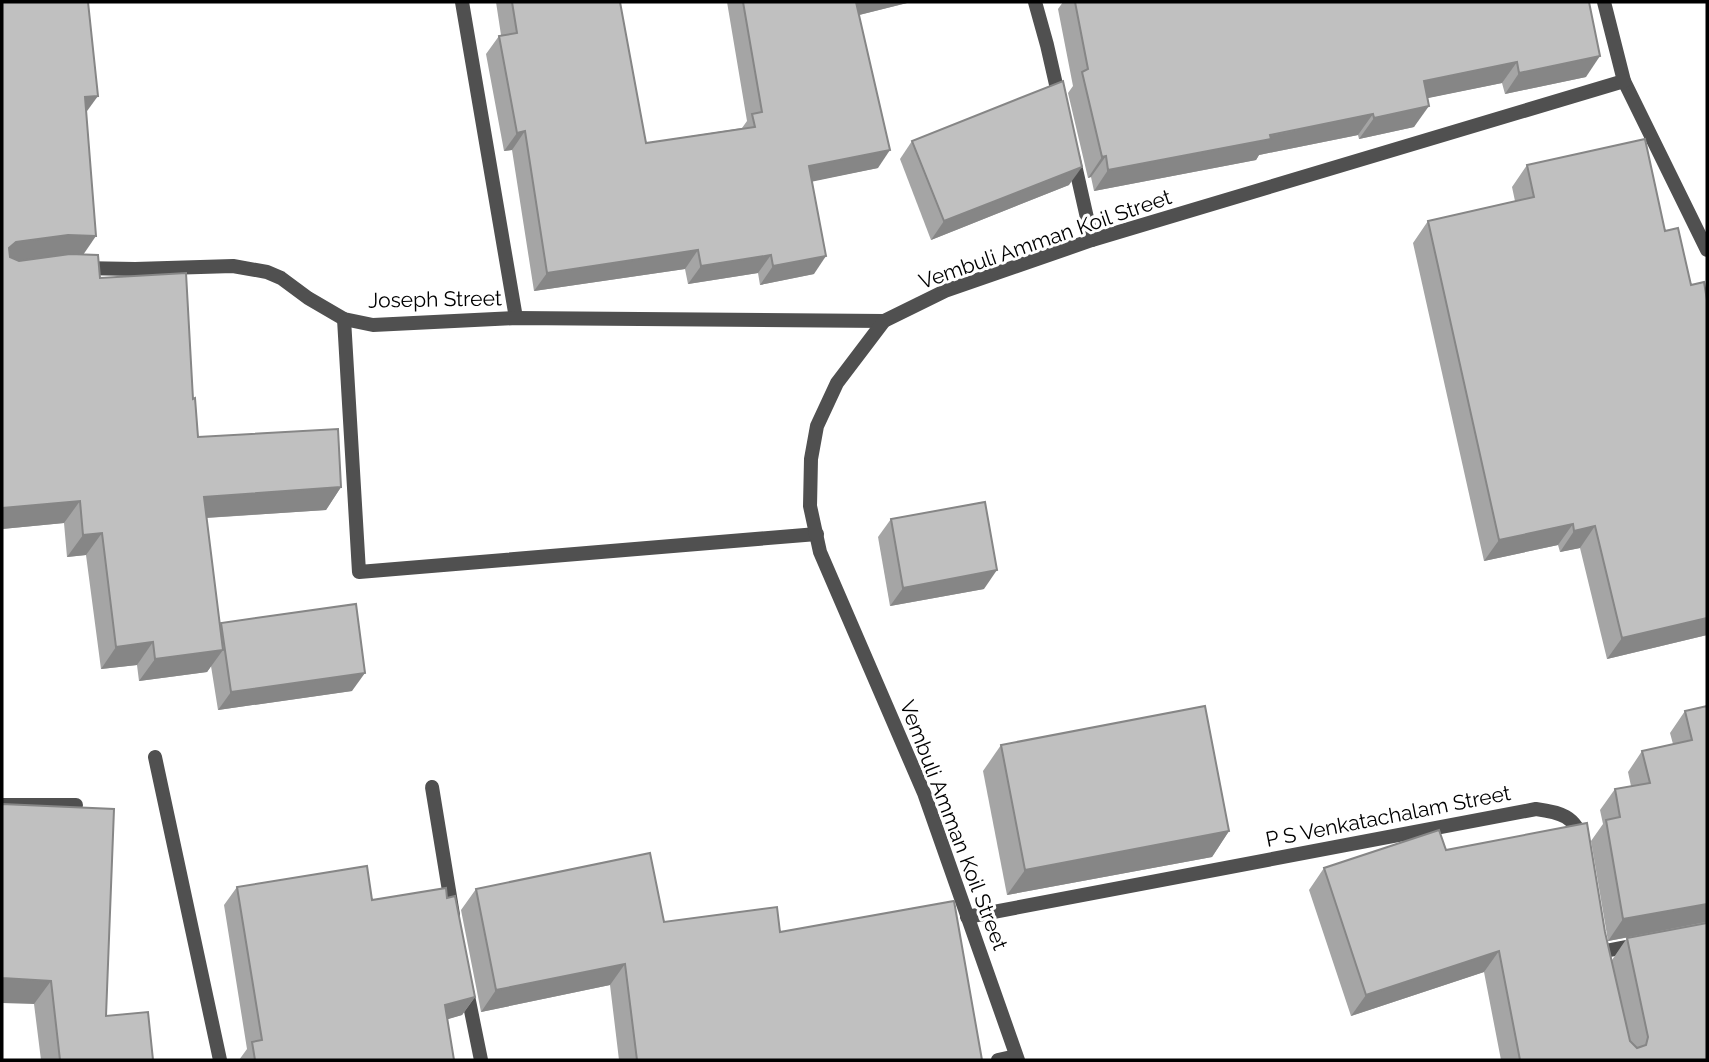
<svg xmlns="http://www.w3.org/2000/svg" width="1709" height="1062" viewBox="0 0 1709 1062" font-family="Raleway,sans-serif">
<rect width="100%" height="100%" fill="#fff"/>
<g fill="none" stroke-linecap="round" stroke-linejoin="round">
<g stroke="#505050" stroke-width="14">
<polyline points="462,2 516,318"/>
<polyline points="1035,2 1047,45 1060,102"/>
<polyline points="1073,156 1092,240"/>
<polyline points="80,268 135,269 233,266 267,272 281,278 308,298 344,319 373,325 516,318 884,321"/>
<polyline points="344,319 359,572 817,534"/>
<polyline points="155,757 220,1060"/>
<polyline points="432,787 453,915"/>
<polyline points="2,805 76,805"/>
<path d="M 967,917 L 1536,809 C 1559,812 1577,816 1582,842"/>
<polyline points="1600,952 1636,945"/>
<polyline points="466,986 481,1060"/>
<polyline points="998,1060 1016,1056"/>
</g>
<g stroke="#505050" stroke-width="14">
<polyline points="1604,2 1624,81 1707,250"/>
<polyline points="1018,1060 924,793 820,552 810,506 811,459 817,426 837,383 884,321 945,291 1092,240 1624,81"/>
</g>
</g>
<g fill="#a5a5a5">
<polygon points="2,2 86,113 83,255 193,399 198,437 341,487 326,510 206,518 220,625 221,623 352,691 218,710 211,666 207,672 139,681 137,665 101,669 86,555 67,557 64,523 2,529"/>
<polygon points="496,2 620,2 646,143 742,128 747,121 727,2 911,2 859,15 878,168 812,181 814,274 760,285 758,273 688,284 685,269 534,291 512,150 504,151 486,54 499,36 501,35"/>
<polygon points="1063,2 1589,2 1586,77 1505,94 1502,83 1427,98 1414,127 1359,139 1358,135 1259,155 1256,160 1094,191 1091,177 1088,178 1068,93 1073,86 1058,9"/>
<polygon points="912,141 1069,185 931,240 900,159"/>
<polygon points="1527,165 1707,635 1607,659 1580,548 1560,552 1558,545 1484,561 1413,243 1428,221 1515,201 1512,187"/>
<polygon points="891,519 984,589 890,606 878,537"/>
<polygon points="1707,706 1707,923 1608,941 1591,841 1603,824 1600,810 1615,789 1631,786 1628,772 1642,751 1673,744 1670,733 1685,711"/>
<polygon points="1001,745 1229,831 1212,857 1007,895 983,771"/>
<polygon points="2,804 106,1016 153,1060 41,1060 34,1004"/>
<polygon points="1446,850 1605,932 1612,960 1627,938 1707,1060 1501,1060 1484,972 1351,1016 1309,890 1324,868"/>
<polygon points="237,887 372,900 447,898 475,997 462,1015 447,1019 454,1060 239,1060 247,1049 224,905"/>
<polygon points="476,889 664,922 780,932 982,1060 619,1060 610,985 481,1012 461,910"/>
</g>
<g fill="#868686">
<polygon points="855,2 911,2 843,19"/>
<polygon points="1600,56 1586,77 1505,94 1519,73"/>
<polygon points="1517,62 1502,83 1409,102 1424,81"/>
<polygon points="98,96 82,118 85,97"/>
<polygon points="1429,106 1414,127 1359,139 1374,118"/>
<polygon points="1373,114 1358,135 1259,155 1256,160 1094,191 1108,170"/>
<polygon points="525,131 512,150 504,151 517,133"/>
<polygon points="890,150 878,168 796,185 809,166"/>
<polygon points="1106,156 1091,177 1088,178 1102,157"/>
<polygon points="1082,167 1069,185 931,240 944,221"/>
<polygon points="68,235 96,236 81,258 2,264 9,248 16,242"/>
<polygon points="698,250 685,269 534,291 547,273"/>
<polygon points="771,255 758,273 688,284 701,266"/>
<polygon points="826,256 814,274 760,285 773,266"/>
<polygon points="341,487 326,510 188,519 204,497"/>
<polygon points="80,501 64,523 2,529 2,508"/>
<polygon points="1573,524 1558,545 1484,561 1499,540"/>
<polygon points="1595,526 1580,548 1560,552 1574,531"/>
<polygon points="102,533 86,555 67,557 83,535"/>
<polygon points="997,570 984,589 890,606 903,588"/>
<polygon points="1707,618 1707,635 1607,659 1622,638"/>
<polygon points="153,642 137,665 101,669 116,647"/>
<polygon points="223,650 207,672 139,681 155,659"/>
<polygon points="365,673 352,691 218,710 231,692"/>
<polygon points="1229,831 1212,857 1007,895 1025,870"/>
<polygon points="1707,904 1707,921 1706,922 1608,941 1623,919"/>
<polygon points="1499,951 1484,972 1351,1016 1366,995"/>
<polygon points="625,964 610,985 481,1012 496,990"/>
<polygon points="2,978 51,981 34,1004 2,1003"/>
<polygon points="475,997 462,1015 432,1024 445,1005"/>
</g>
<g fill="#c0c0c0" stroke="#868686" stroke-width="2">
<polygon points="2,2 88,2 98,96 85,97 96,236 68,235 16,242 9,248 10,257 19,261 70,254 98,255 100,278 186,273 193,399 195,398 198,437 338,429 341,487 204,497 223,650 155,659 153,642 116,647 102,533 83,535 80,501 2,508"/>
<polygon points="512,2 620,2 646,143 755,127 752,114 762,112 743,2 856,2 890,150 809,166 826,256 773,266 771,255 701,266 698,250 547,273 525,131 517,133 499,36 517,33"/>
<polygon points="1075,2 1589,2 1600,56 1519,73 1517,62 1424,81 1429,106 1374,118 1373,114 1270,135 1271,139 1108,170 1106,156 1102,157 1082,72 1088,69"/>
<polygon points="1063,81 1082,167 944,221 912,141"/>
<polygon points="1645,139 1665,231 1678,228 1691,285 1704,282 1707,300 1707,618 1622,638 1595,526 1574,531 1573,524 1499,540 1428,221 1534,197 1527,165"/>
<polygon points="985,502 997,570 903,588 891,519"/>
<polygon points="356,604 365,673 231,692 221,623"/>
<polygon points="1205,706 1229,831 1025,870 1001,745"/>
<polygon points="1707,706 1707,904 1623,919 1606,820 1620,817 1615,789 1650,783 1642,751 1692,740 1685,711"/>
<polygon points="2,804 114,809 106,1016 148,1012 153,1060 60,1060 51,981 2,978"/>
<polygon points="1587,823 1605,932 1630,1041 1637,1048 1646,1045 1648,1037 1627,938 1707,923 1707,1060 1520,1060 1499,951 1366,995 1324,868 1439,830 1446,850"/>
<polygon points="650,853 664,922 777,907 780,932 954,901 982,1060 637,1060 625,964 496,990 476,889"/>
<polygon points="367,866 372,900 446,888 447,898 455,896 475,997 445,1005 454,1060 255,1060 252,1042 262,1040 237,887"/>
</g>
<g text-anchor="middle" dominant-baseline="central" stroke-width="6" stroke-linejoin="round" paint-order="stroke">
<g font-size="21" fill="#000" stroke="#fff">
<text transform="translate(1045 239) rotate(-19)">Vembuli Amman Koil Street</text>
<text transform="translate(435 299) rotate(-1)">Joseph Street</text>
<text transform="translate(1388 816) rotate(-11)">P S Venkatachalam Street</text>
<text transform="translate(954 825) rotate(69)">Vembuli Amman Koil Street</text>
</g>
</g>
<rect width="1709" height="1062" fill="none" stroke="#000000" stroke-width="7"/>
</svg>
